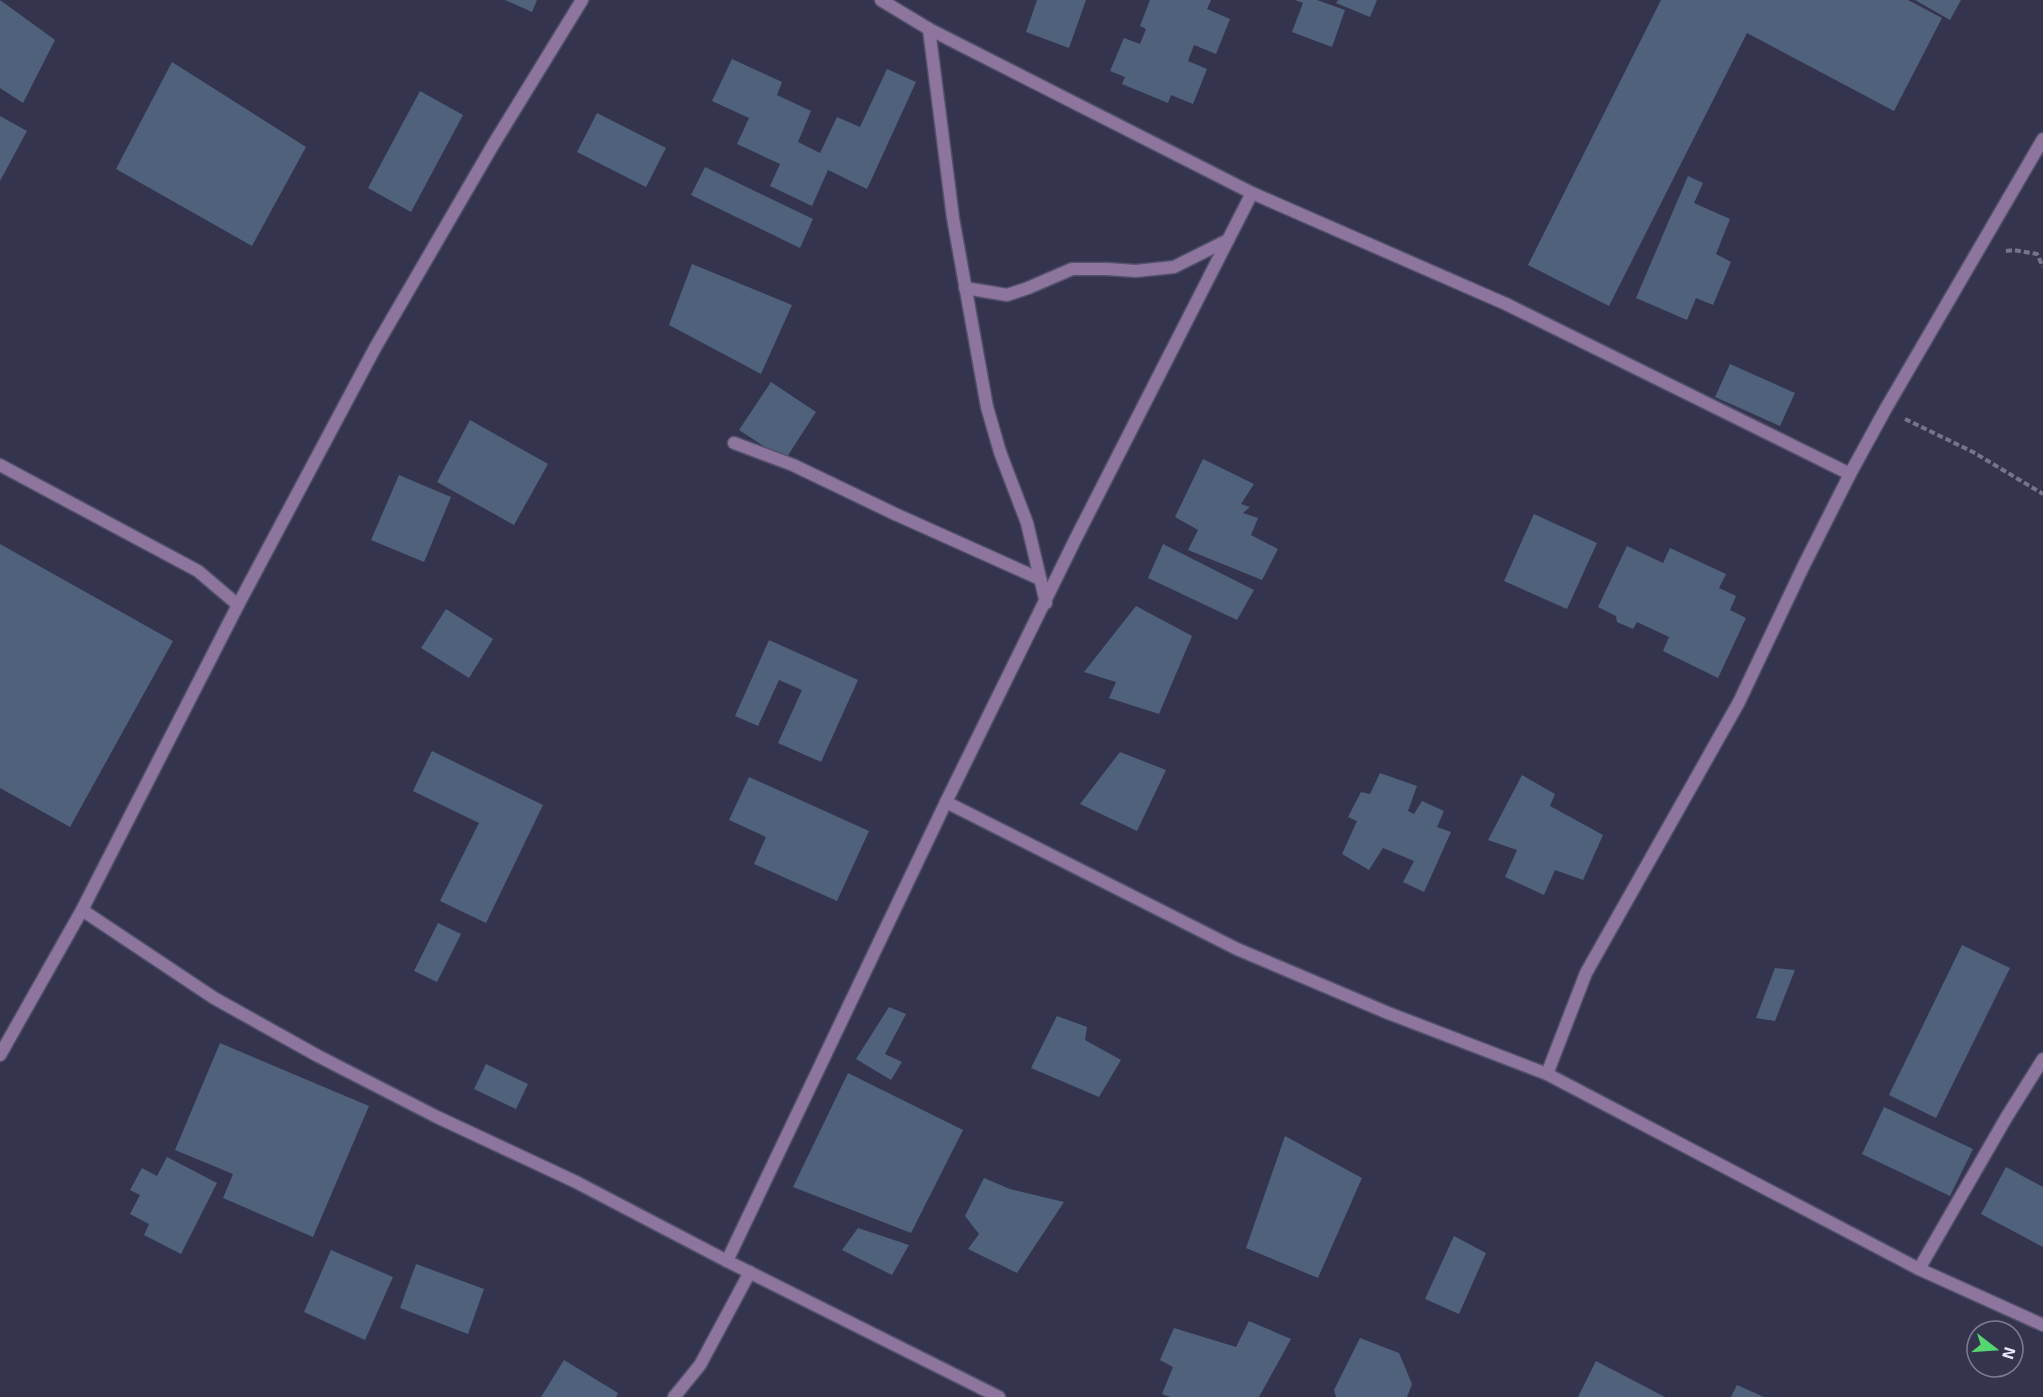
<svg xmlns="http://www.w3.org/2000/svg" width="2043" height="1397" viewBox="0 0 2043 1397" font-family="'Exo 2',sans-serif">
<rect width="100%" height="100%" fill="#35344f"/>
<g fill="#4f617b">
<polygon points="0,0 55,40 23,103 0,88"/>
<polygon points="505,0 537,0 532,12"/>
<polygon points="1037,0 1086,0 1069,48 1026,32"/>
<polygon points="1150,0 1211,0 1207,9 1230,19 1216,54 1194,45 1188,61 1207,69 1193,104 1171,95 1168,103 1122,84 1125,77 1110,71 1124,38 1140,44 1146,29 1140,26"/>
<polygon points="1295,0 1317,0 1345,10 1332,47 1292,32 1303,3"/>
<polygon points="1338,0 1377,0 1370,17 1336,3"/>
<polygon points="1661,0 1908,0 1942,18 1894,111 1747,33 1609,306 1528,265"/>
<polygon points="1915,0 1961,0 1950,20"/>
<polygon points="732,59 782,82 777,95 811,111 798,142 820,153 837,117 860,127 887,69 916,82 867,189 828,170 812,206 770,186 780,164 737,144 749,118 712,101"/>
<polygon points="172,62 306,147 252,246 116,169"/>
<polygon points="420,91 463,115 411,212 368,188"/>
<polygon points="597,113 666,148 646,187 577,152"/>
<polygon points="0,116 27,131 0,181"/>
<polygon points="705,167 813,219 800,248 691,195"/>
<polygon points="1688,176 1703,183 1694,203 1730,219 1716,254 1731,262 1713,305 1696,298 1687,320 1636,298"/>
<polygon points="692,264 792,305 761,374 669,325"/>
<polygon points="1730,364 1795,393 1780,426 1715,397"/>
<polygon points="771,382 816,412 785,460 739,430"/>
<polygon points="470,420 548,464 514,525 437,482"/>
<polygon points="1203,459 1254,484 1241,504 1250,507 1243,513 1258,518 1251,535 1278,549 1262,580 1188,550 1198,530 1175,517"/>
<polygon points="399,475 451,497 424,562 371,540"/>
<polygon points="1534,514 1597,543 1567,609 1504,581"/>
<polygon points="0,544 173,641 70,827 0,788"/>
<polygon points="1163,544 1254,590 1237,620 1148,578"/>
<polygon points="1627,546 1663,563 1670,548 1726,574 1719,588 1736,596 1730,610 1746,618 1718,678 1663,651 1669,637 1637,622 1633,629 1617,622 1616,616 1598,607"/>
<polygon points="1136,606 1192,636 1159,714 1109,698 1116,682 1084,672"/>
<polygon points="446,609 493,639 469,678 421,648"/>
<polygon points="769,640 858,680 821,762 778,743 802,690 779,680 758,726 735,716"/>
<polygon points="432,751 543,805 486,923 440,901 479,823 413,791"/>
<polygon points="1120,752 1166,770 1137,831 1080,804"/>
<polygon points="1380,773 1417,786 1408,811 1414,814 1422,801 1444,811 1437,827 1451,832 1424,892 1403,882 1414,861 1383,848 1369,870 1342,854 1357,821 1348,817 1361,792 1370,794"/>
<polygon points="1522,775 1555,794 1550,806 1603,835 1583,880 1555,870 1544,895 1505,877 1517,850 1488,840"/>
<polygon points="749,777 869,831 837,901 754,864 766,837 729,820"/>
<polygon points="438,923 461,934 437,982 414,971"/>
<polygon points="1962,945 2010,968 1936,1118 1889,1095"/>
<polygon points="1775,968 1795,970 1775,1021 1756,1018"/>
<polygon points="889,1007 906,1014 885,1054 902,1062 891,1080 856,1059"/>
<polygon points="1057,1016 1087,1027 1085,1040 1121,1060 1099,1097 1031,1068"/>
<polygon points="220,1043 369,1106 313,1237 223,1198 233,1174 175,1150"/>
<polygon points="486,1064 528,1084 516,1109 474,1089"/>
<polygon points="848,1073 963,1130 911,1233 793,1187"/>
<polygon points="1884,1107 1973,1149 1950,1196 1862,1154"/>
<polygon points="1285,1136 1362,1178 1318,1278 1246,1248"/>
<polygon points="167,1157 217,1183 181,1254 144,1235 149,1224 130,1214 140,1195 130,1190 142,1168 157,1176"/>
<polygon points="2006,1167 2043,1187 2043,1247 1981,1214"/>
<polygon points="984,1178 1010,1189 1064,1202 1017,1273 968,1249 979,1234 965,1216"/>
<polygon points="858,1228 909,1245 892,1275 842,1250"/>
<polygon points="1454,1236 1486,1253 1459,1314 1425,1299"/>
<polygon points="331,1250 393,1277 365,1340 304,1312"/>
<polygon points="416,1264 484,1289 468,1334 400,1308"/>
<polygon points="1249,1321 1291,1339 1259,1397 1170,1397 1162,1394 1173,1367 1160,1360 1174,1328 1236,1347"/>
<polygon points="1360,1338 1399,1353 1412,1384 1407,1397 1336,1397 1334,1390"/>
<polygon points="564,1360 618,1393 616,1397 541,1397"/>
<polygon points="1596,1361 1665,1397 1578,1397"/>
<polygon points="1737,1385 1764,1397 1731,1397"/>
</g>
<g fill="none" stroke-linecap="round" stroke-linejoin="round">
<defs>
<g id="service">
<polyline points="0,465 198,571 238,605"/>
<polyline points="1919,1269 2006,1118 2043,1059"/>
</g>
<g id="minor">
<polyline points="881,0 929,29 1252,193 1506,304 1850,474"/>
<polyline points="929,29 953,218 987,407 1000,452 1027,523 1046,603"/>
<polyline points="965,288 1007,295 1028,288 1072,269 1107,269 1136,271 1174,267 1228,240"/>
<polyline points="734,443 793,465 895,514 1040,579"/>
<polyline points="946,802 1237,949 1388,1013 1547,1074 1919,1269 2043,1325"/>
<polyline points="82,910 214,998 318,1056 437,1117 576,1182 727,1261 999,1397"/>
<polyline points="0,1055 82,910 238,605 375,348 493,145 582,0"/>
<polyline points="1547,1074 1586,973 1739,702 1803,567 1850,474 1885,410 2043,139"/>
<polyline points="727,1261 946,802 1076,538 1252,193"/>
<polyline points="674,1397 700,1365 750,1272"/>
</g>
</defs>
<use href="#service" stroke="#52516b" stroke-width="15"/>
<use href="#minor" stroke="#52516b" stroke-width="15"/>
<g stroke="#75748c" stroke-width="4" stroke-dasharray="6 3" stroke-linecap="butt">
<polyline points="2006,251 2014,250 2037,254 2043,267"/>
<polyline points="1905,419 1973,452 2043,494"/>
</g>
<use href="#service" stroke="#8e759d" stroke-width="12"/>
<use href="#minor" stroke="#8e759d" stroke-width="12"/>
</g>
<g transform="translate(1995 1349) rotate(107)"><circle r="28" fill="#35344f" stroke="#7d7c94" stroke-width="1.5"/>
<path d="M0-4.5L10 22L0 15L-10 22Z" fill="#55d671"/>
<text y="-9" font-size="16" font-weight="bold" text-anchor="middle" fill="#e8e9fb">N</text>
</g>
</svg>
